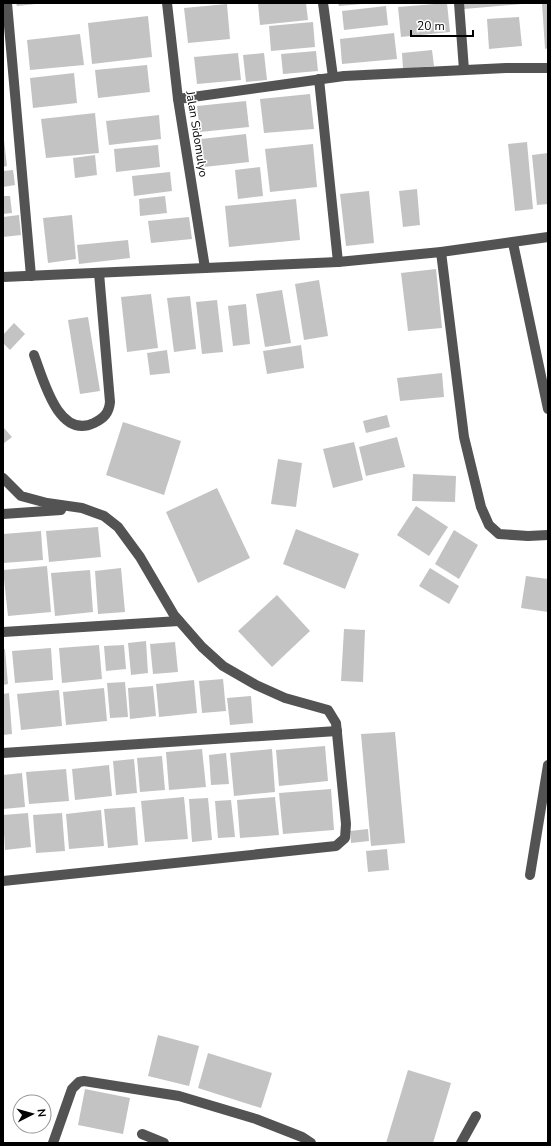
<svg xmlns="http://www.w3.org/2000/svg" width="551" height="1146" viewBox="0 0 551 1146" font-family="'Nunito Sans',sans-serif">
<rect width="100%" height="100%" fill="#fff"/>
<g fill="#c3c3c3">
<polygon points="16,3 36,3 36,4 17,6"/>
<polygon points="258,3 306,3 308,20 260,25"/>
<polygon points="338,3 362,3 362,4 339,6"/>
<polygon points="447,3 450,32 401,37 398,7"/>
<polygon points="464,3 522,3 522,4 464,9"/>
<polygon points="542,3 548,3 548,48 545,49"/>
<polygon points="227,4 230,39 188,43 184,8"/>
<polygon points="386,6 388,25 344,30 342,11"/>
<polygon points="148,16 152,57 92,64 88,23"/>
<polygon points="519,17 522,46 489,49 487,19"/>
<polygon points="313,22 315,47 271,51 269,26"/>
<polygon points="394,33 397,59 342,64 340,39"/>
<polygon points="80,34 84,65 30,70 27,40"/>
<polygon points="432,50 434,66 403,69 402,53"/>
<polygon points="316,51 318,71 283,74 281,54"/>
<polygon points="238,53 241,80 197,84 194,57"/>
<polygon points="264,53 267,80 246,82 243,55"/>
<polygon points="147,65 150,92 98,98 95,70"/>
<polygon points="74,73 77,103 33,108 30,78"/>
<polygon points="310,94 314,129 264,133 260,99"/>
<polygon points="246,101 249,127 200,132 197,106"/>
<polygon points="95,113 99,153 46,158 41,119"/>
<polygon points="159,115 161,139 109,145 106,121"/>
<polygon points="246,134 249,162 204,167 201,139"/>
<polygon points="3,140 4,140 7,166 3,167"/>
<polygon points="527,142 533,209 515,211 508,144"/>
<polygon points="313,144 317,187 270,192 265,149"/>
<polygon points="158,145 160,167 116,172 114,149"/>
<polygon points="548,153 548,204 537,205 532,155"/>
<polygon points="95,155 97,175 75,178 73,158"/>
<polygon points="260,167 263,196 238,199 235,170"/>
<polygon points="13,170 15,185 3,187 3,171"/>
<polygon points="170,172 172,191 134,196 132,176"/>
<polygon points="417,189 420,225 403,227 399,191"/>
<polygon points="369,191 374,243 346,246 340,194"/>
<polygon points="3,196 10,196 12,213 3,214"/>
<polygon points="165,196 167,213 140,216 139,199"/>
<polygon points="296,199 300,240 229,247 225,206"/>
<polygon points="19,215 21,235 3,237 3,217"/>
<polygon points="72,215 76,259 48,263 43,218"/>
<polygon points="189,217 192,239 151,243 148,221"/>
<polygon points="128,240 130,258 79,264 77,245"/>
<polygon points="436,269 442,328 408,331 401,273"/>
<polygon points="319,280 328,336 304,340 295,284"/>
<polygon points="282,290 291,343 265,347 256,294"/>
<polygon points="151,294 158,348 127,352 121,297"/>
<polygon points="190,296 196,349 174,352 167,298"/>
<polygon points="217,300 223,352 202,354 196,302"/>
<polygon points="246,304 250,344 233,346 228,306"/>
<polygon points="88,317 100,391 80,394 68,320"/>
<polygon points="14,323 25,334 10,350 3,343 3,335"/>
<polygon points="301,345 304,368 267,374 263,351"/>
<polygon points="167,350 170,373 150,375 147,353"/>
<polygon points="442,373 444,397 400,401 397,378"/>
<polygon points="387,415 390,427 366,433 363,421"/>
<polygon points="123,422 181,441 164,495 106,475"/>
<polygon points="3,427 12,437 3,444"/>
<polygon points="397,437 405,467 366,476 359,447"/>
<polygon points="354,442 363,480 333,488 323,449"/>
<polygon points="278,459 302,463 296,507 271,504"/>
<polygon points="413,474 456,476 455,502 412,501"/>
<polygon points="217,488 250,558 198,583 166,512"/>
<polygon points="416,506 448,527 429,556 397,535"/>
<polygon points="98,527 101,557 49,562 46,531"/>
<polygon points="296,529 359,554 345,589 283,564"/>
<polygon points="454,530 478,545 459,579 435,564"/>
<polygon points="41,531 43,560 3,563 3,534"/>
<polygon points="47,566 51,612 8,616 3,570"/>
<polygon points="121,568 125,612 98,614 95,571"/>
<polygon points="430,568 459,586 449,604 419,586"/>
<polygon points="90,570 93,612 55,616 51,573"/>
<polygon points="526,576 548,579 548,612 521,608"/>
<polygon points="277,595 310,631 272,667 238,631"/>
<polygon points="344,629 365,630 363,682 341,681"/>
<polygon points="146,641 148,673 131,675 128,643"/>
<polygon points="175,642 178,672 153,674 150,644"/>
<polygon points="99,645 102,679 62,683 59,648"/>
<polygon points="124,645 126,669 106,671 104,646"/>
<polygon points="51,648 53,680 15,683 12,651"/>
<polygon points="3,649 5,649 8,684 3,685"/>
<polygon points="223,679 226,711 202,713 199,681"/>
<polygon points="194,680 197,713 159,717 156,684"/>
<polygon points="125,682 128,717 110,718 107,683"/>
<polygon points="153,686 156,716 130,719 128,688"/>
<polygon points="104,688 107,721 66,725 63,692"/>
<polygon points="59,690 62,726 21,730 17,694"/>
<polygon points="9,693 12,734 3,735 3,694"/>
<polygon points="251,696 253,723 230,725 227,698"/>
<polygon points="395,732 405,843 371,846 361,734"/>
<polygon points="325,746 328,781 279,786 276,750"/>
<polygon points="202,749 206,787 169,790 166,752"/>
<polygon points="272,749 275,792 234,796 230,753"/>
<polygon points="226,753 229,784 211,785 209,755"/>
<polygon points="162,756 165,790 140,792 137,758"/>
<polygon points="134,759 137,793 116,795 113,761"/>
<polygon points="109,765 112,796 75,800 72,769"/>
<polygon points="66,769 69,801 29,804 26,772"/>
<polygon points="22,773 25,807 3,809 3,775"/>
<polygon points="331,789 334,830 283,834 279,793"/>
<polygon points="184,797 188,839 145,842 141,801"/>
<polygon points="275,797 279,835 240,838 237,800"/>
<polygon points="208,798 212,840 192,842 189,799"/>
<polygon points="231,800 235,837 218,838 215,801"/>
<polygon points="135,807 138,845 108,848 104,809"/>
<polygon points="101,810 104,846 69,849 66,814"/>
<polygon points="28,813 31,847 5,850 3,815"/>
<polygon points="62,813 65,851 36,853 33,815"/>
<polygon points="368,829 369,841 351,843 350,831"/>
<polygon points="387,849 389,870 368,872 366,851"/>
<polygon points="158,1035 199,1046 189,1086 148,1076"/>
<polygon points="208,1053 272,1073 261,1108 198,1088"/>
<polygon points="408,1070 451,1083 433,1143 386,1143"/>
<polygon points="85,1089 130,1098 123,1134 78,1125"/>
</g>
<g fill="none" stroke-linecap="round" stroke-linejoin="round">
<g stroke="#535353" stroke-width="10">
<polyline points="7,3 31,276"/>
<polyline points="167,3 178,99 205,268"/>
<polyline points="323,3 333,77"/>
<polyline points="459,3 464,70"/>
<polyline points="319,79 338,262"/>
<polyline points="178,99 344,76 506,68 548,68"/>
<polyline points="513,243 548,409"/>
<polyline points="441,252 464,437 481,507 489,525 499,534 528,536 548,535"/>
<polyline points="3,277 338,262 441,252 548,237"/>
<path d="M 34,355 C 43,378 58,440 94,423 C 104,418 109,413 110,402 L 99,273"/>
<polyline points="3,478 21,496 47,503 82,508 104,516 118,527 140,557 174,615 202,647 223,666 256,685 285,698 328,710 336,723 346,824 345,838 336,846 3,881"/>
<polyline points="3,514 61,510"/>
<polyline points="3,632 179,621"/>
<polyline points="3,753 337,731"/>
<polyline points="530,875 548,765"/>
<polyline points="142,1134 164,1143"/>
<polyline points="53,1143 72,1089 79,1082 84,1081 179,1096 256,1119 302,1137 311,1143"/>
<polyline points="461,1143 476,1116"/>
</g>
</g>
<g text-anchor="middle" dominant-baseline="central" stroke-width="3" stroke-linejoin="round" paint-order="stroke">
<g font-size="12" fill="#000" stroke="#fff">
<text transform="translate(197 134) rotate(81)">Jalan Sidomulyo</text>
</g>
</g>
<rect width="551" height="1146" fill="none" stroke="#000000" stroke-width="8"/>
<g transform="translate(32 1114) rotate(84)"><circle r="19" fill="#ffffff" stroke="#999999"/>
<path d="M0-3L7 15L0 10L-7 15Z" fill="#000000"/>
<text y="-6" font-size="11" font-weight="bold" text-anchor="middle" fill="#000000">N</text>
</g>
<path d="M411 30v6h62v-6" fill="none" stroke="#000000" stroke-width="2"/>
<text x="417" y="30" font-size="12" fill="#000000" stroke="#ffffff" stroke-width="3" paint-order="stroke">20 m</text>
</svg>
